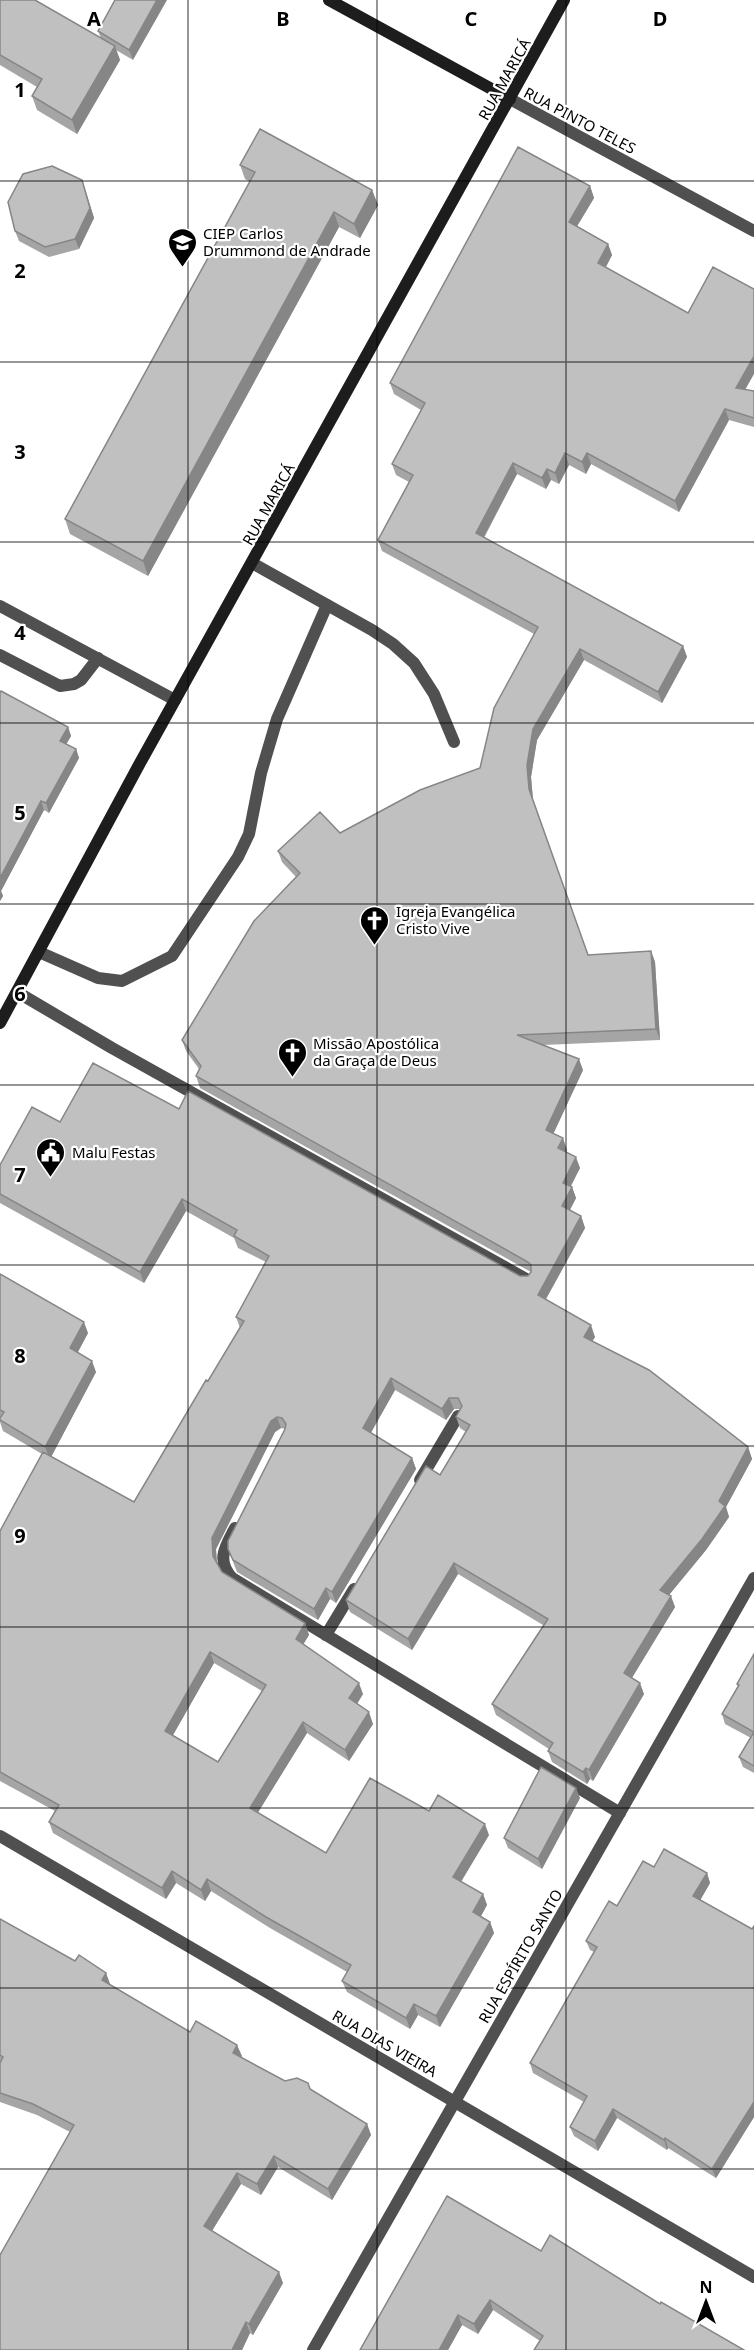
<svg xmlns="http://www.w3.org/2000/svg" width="754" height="2350" viewBox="0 0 754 2350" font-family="'Noto Sans',sans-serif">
<rect width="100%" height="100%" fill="#fff"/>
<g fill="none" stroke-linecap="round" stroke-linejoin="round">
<g stroke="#505050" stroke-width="12">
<polyline points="252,563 372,630 393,644 414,663 434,694 454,742"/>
<polyline points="0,606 175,700"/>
<polyline points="0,655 60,686 74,684 81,680 98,658"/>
<polyline points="39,952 98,978 122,981 172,956 238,857 249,834 261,773 277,719 327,605"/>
</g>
<g stroke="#505050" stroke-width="12">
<polyline points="510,99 754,231"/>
<polyline points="17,992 112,1048 528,1280"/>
<polyline points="420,1480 458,1416"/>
<path d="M 235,1528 C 225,1547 216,1560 232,1578 L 620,1813"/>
<polyline points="326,1635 354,1589"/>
<polyline points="0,1836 754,2277"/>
<polyline points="313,2350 754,1578"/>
</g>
<g stroke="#1d1d1d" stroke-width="12">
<polyline points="329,0 510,99"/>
<polyline points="0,1023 140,763 564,0"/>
</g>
</g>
<g fill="#a5a5a5" fill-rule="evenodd">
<polygon points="0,0 101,38 98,31 115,0 133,60 116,50 120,60 77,134 37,110 32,96 37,87 0,65"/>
<polygon points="240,165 372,190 378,205 360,238 339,227 148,576 70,534 65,519 250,182 245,179"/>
<polygon points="82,180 94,218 79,249 49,257 19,241 15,231"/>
<path d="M 590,186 L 594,198 L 577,226 L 608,244 L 612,255 L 605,268 L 746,390 L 754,391 L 754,427 L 729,420 L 679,512 L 591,464 L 586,474 L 569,465 L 559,484 L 551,480 L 546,489 L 517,474 L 484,538 L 683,646 L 687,657 L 662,703 L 584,660 L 537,740 L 531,777 L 533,800 L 588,955 L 651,951 L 655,962 L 660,1040 L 543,1045 L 583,1070 L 553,1134 L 567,1150 L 566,1152 L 580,1168 L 570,1186 L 572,1187 L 576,1198 L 570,1210 L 581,1216 L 585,1228 L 546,1299 L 595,1337 L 592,1341 L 748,1447 L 752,1459 L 726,1507 L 729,1517 L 706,1550 L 669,1595 L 675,1607 L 632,1678 L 644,1694 L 593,1781 L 590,1779 L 587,1784 L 552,1762 L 548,1751 L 549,1749 L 496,1715 L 492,1704 L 543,1625 L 458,1574 L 412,1650 L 350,1612 L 346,1600 L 440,1475 L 466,1432 L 460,1428 L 456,1417 L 460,1409 L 454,1409 L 446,1420 L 395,1390 L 371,1433 L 412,1458 L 416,1469 L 336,1603 L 330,1599 L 318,1620 L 237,1572 L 228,1549 L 285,1429 L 281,1428 L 275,1432 L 216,1549 L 217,1563 L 222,1572 L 305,1623 L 309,1635 L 303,1644 L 363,1694 L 357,1704 L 373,1724 L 349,1761 L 307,1733 L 258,1812 L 326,1853 L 429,1811 L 489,1835 L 461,1882 L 483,1894 L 487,1905 L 481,1916 L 490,1922 L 494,1933 L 440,2027 L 418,2015 L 410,2029 L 347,1992 L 342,1981 L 347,1972 L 270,1928 L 211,1891 L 205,1901 L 176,1883 L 166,1899 L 53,1833 L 49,1822 L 55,1811 L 0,1781 L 0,1531 L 42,1454 L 3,1431 L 0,1422 L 0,1274 L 88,1333 L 78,1352 L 96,1372 L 51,1457 L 134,1502 L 240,1328 L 236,1317 L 266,1262 L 238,1248 L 234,1238 L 186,1211 L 144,1283 L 0,1203 L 0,1165 L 60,1122 L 179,1109 L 520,1276 L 528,1276 L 531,1272 L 200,1088 L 196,1076 L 199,1069 L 186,1051 L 182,1040 L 296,877 L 282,862 L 278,851 L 340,833 L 480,768 L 534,634 L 382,551 L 378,540 L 409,482 L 396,475 L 392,464 L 421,410 L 394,394 L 390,383 ZM 214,1663 L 262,1691 L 218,1762 L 173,1735 Z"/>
<polygon points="0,693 68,727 71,736 66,744 76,749 79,758 49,813 44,810 1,891 3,896 0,901"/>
<polygon points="754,1654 754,1773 743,1767 739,1757 751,1738 725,1724 722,1714 738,1687 737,1684"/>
<polygon points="580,1798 542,1869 508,1848 504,1838"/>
<polygon points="654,1867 707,1873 710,1883 700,1900 752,1929 754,1926 754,2117 716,2178 668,2148 667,2150 617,2118 598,2151 574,2136 570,2127 584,2102 533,2073 530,2063 594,1952 590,1950 586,1941 617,1906"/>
<polygon points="0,1919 75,1961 106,1973 110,1985 190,2032 242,2056 241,2057 285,2081 310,2090 367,2124 371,2135 332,2200 278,2167 261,2195 241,2184 212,2231 283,2283 253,2335 250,2333 242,2350 0,2350 70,2132 37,2115 0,2102"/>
<polygon points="541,2251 660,2304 540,2341 493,2310 478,2334 462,2325 448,2350 360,2350"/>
</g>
<g fill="#868686">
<polygon points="157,0 167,0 133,60 129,50"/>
<polygon points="115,46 120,60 77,134 72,120"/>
<polygon points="82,180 94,218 79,249 75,239"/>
<polygon points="590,186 594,198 573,233 569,222"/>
<polygon points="372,190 378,205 360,238 354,224"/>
<polygon points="334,212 339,227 148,576 143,561"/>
<polygon points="608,244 612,255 602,275 598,263"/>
<polygon points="754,356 754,374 740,399 736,388"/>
<polygon points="725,409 729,420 679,512 675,501"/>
<polygon points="565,453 569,465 559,484 555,473"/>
<polygon points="587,453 591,464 586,474 582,462"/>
<polygon points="513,463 517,474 480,544 476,533"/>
<polygon points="547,469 551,480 546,489 542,478"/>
<polygon points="683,646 687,657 662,703 658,692"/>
<polygon points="580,649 584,660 537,740 531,777 533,800 529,789 527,765 533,729"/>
<polygon points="68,727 71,736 63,750 60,741"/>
<polygon points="76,749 79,758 49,813 46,803"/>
<polygon points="41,801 44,810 1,891 3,896 0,901 0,878"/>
<polygon points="651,951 655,962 660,1040 656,1029"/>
<polygon points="579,1059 583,1070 550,1141 546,1130"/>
<polygon points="563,1138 567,1150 562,1159 558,1148"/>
<polygon points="576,1157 580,1168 567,1194 563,1183"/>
<polygon points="572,1187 576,1198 566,1217 562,1206"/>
<polygon points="182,1199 186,1211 144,1283 140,1272"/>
<polygon points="581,1216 585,1228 542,1306 538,1295"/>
<polygon points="84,1322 88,1333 74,1359 70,1348"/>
<polygon points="591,1325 595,1337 588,1348 584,1337"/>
<polygon points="92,1361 96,1372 50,1459 45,1447"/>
<polygon points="391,1378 395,1390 367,1439 363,1428"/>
<polygon points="449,1398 454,1409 446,1420 442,1409"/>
<polygon points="277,1417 281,1428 275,1432 216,1549 217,1568 213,1556 212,1538 271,1421"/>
<polygon points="748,1447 752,1459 726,1507 729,1517 706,1550 664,1601 660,1590 719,1501"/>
<polygon points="412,1458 416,1469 336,1603 332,1592"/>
<polygon points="454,1563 458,1574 412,1650 408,1639"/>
<polygon points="326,1588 330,1599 318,1620 314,1609"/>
<polygon points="671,1596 675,1607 628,1684 624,1673"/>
<polygon points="305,1623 309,1635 300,1650 296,1639"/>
<polygon points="210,1652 214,1663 169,1742 165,1731"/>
<polygon points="359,1683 363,1694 353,1710 349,1698"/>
<polygon points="640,1683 644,1694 593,1781 589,1770"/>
<polygon points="369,1712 373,1724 349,1761 345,1750"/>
<polygon points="303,1722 307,1733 254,1819 250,1808"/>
<polygon points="586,1768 590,1779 587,1784 583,1772"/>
<polygon points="576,1788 580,1798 542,1869 538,1859"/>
<polygon points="485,1824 489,1835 457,1888 453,1877"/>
<polygon points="172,1871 176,1883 166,1899 162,1888"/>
<polygon points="707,1873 710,1883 697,1906 693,1896"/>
<polygon points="207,1879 211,1891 205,1901 201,1890"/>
<polygon points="483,1894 487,1905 477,1923 473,1912"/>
<polygon points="490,1922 494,1933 440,2027 436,2016"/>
<polygon points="106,1973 110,1984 106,1992 102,1980"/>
<polygon points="414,2004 418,2015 410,2029 406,2018"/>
<polygon points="237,2045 242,2056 237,2064 233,2053"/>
<polygon points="754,2102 754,2117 716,2178 712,2169"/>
<polygon points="613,2109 617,2118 598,2151 595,2141"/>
<polygon points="367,2124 371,2135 332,2200 328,2189"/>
<polygon points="665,2138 668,2148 667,2150 664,2140"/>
<polygon points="274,2156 278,2167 261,2195 257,2184"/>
<polygon points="237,2173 241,2184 208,2237 204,2226"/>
<polygon points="279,2272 283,2283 253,2335 249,2324"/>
<polygon points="490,2300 493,2310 478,2334 474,2324"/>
<polygon points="458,2315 462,2325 448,2350 439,2350"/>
<polygon points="246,2322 250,2333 242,2350 232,2350"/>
</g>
<g fill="#c0c0c0" stroke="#868686" stroke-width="1.5" fill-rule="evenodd">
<polygon points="0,0 35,0 115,46 72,120 32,96 42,79 0,55"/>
<polygon points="115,0 157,0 129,50 98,31"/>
<polygon points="260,129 372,190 354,224 334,212 143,561 65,519 255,172 240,165"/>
<path d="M 518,147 L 590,186 L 569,222 L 608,244 L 598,263 L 688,313 L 713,267 L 754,289 L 754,356 L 736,388 L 754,391 L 754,418 L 725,409 L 675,501 L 587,453 L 582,462 L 565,453 L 555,473 L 547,469 L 542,478 L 513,463 L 476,533 L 683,646 L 658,692 L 580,649 L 533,729 L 527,765 L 529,789 L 588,955 L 651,951 L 656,1029 L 517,1035 L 579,1059 L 546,1130 L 563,1138 L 558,1148 L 576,1157 L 563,1183 L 572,1187 L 562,1206 L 581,1216 L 538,1295 L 591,1325 L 584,1337 L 649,1370 L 748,1447 L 719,1501 L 725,1506 L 702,1539 L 660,1590 L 671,1596 L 624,1673 L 640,1683 L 589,1770 L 586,1768 L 583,1772 L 548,1751 L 553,1743 L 492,1704 L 548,1619 L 454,1563 L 408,1639 L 346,1600 L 426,1466 L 440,1475 L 470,1425 L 456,1417 L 462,1406 L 458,1398 L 449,1398 L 442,1409 L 391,1378 L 363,1428 L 412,1458 L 332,1592 L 326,1588 L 314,1609 L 233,1560 L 228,1549 L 228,1541 L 285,1429 L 286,1424 L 282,1418 L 277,1417 L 271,1421 L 212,1538 L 213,1556 L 222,1572 L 305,1623 L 296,1639 L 359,1683 L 349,1698 L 369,1712 L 345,1750 L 303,1722 L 250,1808 L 326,1853 L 370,1778 L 429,1811 L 438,1795 L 485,1824 L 453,1877 L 483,1894 L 473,1912 L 490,1922 L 436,2016 L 414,2004 L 406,2018 L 342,1981 L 351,1965 L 266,1917 L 207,1879 L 201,1890 L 172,1871 L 162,1888 L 49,1822 L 59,1805 L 0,1772 L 0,1531 L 43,1452 L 134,1502 L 206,1380 L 208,1381 L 244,1321 L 236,1317 L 269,1256 L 234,1236 L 237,1230 L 182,1199 L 140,1272 L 0,1194 L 0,1165 L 32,1107 L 60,1122 L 93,1063 L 179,1109 L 188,1091 L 520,1276 L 528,1276 L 531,1272 L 531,1265 L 528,1262 L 196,1076 L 201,1066 L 182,1040 L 254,921 L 300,873 L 278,851 L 320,812 L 340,833 L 420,790 L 480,768 L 494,708 L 538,627 L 378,540 L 413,475 L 392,464 L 425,403 L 390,383 ZM 210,1652 L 266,1685 L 218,1762 L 165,1731 Z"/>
<polygon points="52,166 82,180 90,208 75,239 45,247 15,231 8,202 23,174"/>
<polygon points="1,691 68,727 60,741 76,749 46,803 41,801 0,878 0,693"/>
<polygon points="0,1274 84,1322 70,1348 92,1361 45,1447 0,1420 0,1418 4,1412 0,1410"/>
<polygon points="754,1654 754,1766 739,1757 754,1732 722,1714 739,1685 737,1684"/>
<polygon points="541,1767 576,1788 538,1859 504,1838"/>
<polygon points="664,1849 707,1873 693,1896 752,1929 754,1926 754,2102 712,2169 665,2138 664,2140 613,2109 595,2141 570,2127 587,2096 530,2063 597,1947 586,1941 609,1901 617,1906 643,1861 654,1867"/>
<polygon points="0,1919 75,1961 79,1955 106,1973 102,1980 190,2032 196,2021 237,2045 233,2053 285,2081 297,2078 308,2083 310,2089 367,2124 328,2189 274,2156 257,2184 237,2173 204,2226 279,2272 249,2324 246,2322 232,2350 0,2350 0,2255 74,2125 33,2104 0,2093 0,2063 3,2057 0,2055"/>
<polygon points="447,2196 541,2251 550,2235 660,2304 661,2302 744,2350 534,2350 543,2336 490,2300 474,2324 458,2315 439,2350 360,2350"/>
</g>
<path fill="none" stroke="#000" stroke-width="1.5" stroke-opacity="0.55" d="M 188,0 L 188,2350M 377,0 L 377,2350M 566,0 L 566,2350M 0,181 L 754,181M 0,362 L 754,362M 0,542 L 754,542M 0,723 L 754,723M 0,904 L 754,904M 0,1085 L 754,1085M 0,1265 L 754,1265M 0,1446 L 754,1446M 0,1627 L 754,1627M 0,1808 L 754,1808M 0,1988 L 754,1988M 0,2169 L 754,2169"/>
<defs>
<symbol id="school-pin" viewBox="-11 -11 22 30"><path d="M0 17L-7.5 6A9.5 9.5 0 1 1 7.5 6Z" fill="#000" stroke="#fff"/><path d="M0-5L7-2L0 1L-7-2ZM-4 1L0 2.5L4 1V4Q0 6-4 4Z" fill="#fff"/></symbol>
<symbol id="church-pin" viewBox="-11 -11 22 30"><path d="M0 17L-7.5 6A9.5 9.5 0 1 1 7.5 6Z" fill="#000" stroke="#fff"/><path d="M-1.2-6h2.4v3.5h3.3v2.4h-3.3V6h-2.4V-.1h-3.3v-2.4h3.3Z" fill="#fff"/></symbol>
<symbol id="civic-pin" viewBox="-11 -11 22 30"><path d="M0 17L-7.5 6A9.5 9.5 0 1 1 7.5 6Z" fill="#000" stroke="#fff"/><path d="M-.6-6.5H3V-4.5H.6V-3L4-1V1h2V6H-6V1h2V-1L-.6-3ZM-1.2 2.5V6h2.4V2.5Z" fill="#fff"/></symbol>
</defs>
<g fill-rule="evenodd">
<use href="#school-pin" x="166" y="226" width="33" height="45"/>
<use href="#church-pin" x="358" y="904" width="33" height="45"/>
<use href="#church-pin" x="276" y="1036" width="33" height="45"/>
<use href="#civic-pin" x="34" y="1136" width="33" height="45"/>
</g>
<g text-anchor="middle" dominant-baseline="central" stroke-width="4.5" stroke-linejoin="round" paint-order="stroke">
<g font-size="15" fill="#000" stroke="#fff">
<text transform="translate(504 79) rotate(-61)">RUA MARICÁ</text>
<text transform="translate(580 120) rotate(28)">RUA PINTO TELES</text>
<text transform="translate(268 504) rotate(-61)">RUA MARICÁ</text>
<text transform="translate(520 1956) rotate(-60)">RUA ESPÍRITO SANTO</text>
<text transform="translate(385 2043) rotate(30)">RUA DIAS VIEIRA</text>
</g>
<g font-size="15" fill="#000" stroke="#fff" text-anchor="start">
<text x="203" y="233">CIEP Carlos<tspan x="203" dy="17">Drummond de Andrade</tspan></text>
<text x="396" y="911">Igreja Evangélica<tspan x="396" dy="17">Cristo Vive</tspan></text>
<text x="313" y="1043">Missão Apostólica<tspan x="313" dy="17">da Graça de Deus</tspan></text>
<text x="72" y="1152">Malu Festas</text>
</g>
</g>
<g font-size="20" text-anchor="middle" font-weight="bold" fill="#000" stroke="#fff" stroke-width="4.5" stroke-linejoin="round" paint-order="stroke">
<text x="94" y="26">A</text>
<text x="283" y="26">B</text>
<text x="471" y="26">C</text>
<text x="660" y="26">D</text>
<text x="20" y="97">1</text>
<text x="20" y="278">2</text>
<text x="20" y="459">3</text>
<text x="20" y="640">4</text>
<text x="20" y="820">5</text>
<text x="20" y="1001">6</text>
<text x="20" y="1182">7</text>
<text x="20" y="1363">8</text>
<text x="20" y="1543">9</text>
</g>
<g transform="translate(706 2302)" stroke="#ffffff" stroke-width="4.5" paint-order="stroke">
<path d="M0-4.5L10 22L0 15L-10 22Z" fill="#000000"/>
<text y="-9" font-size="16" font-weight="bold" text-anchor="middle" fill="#000000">N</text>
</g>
</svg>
